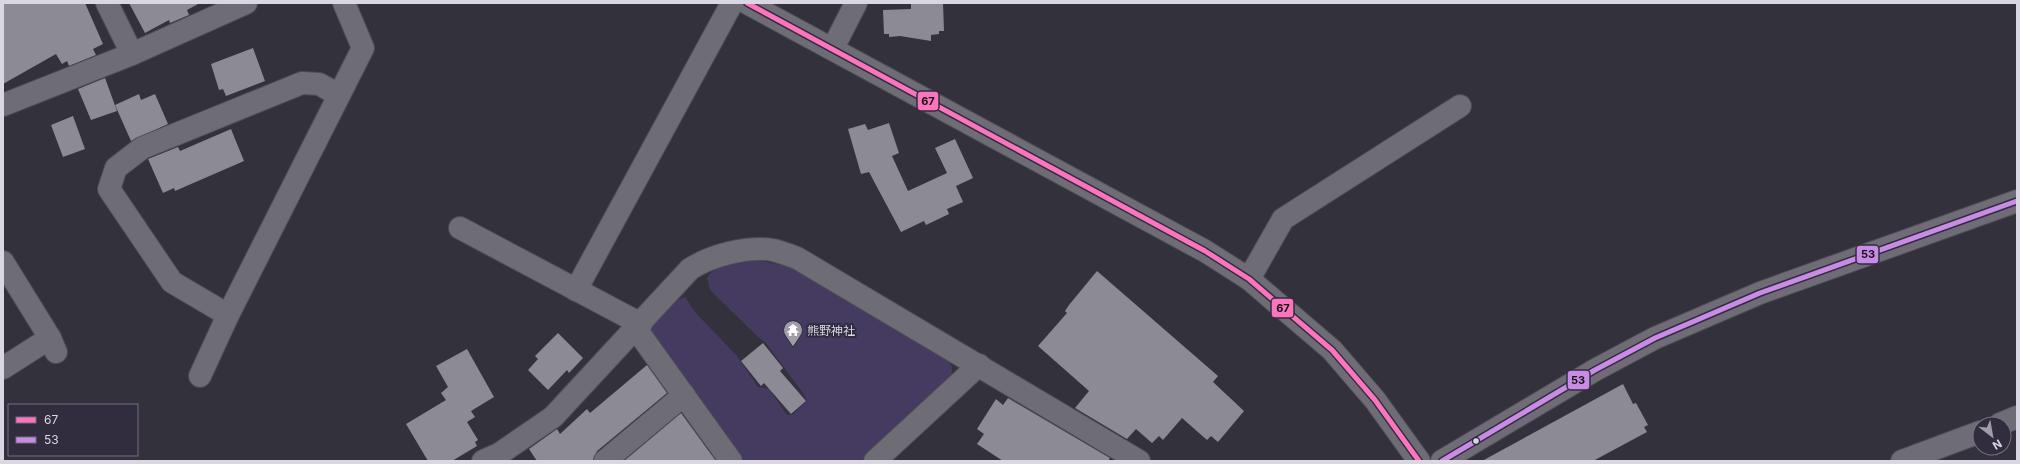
<svg xmlns="http://www.w3.org/2000/svg" width="2020" height="464" viewBox="0 0 2020 464" font-family="Inter,'Noto Sans JP',sans-serif">
<rect width="100%" height="100%" fill="#33313b"/>
<path fill="#453b60" d="M 736,261 L 761,261 L 792,267 L 947,360 C 955,367 952,373 949,381 L 863,461 L 741,461 L 649,329 L 678,300 L 685,297 L 695,312 L 737,356 L 758,387 L 769,389 L 787,415 L 792,415 L 807,401 L 803,393 L 765,342 L 758,337 L 710,290 L 707,278 C 713,267 725,265 736,261 Z"/>
<g fill="#8c8a94">
<polygon points="3,3 85,3 103,44 93,49 96,55 69,66 67,61 62,64 56,54 3,84"/>
<polygon points="129,3 200,3 187,10 189,15 170,23 169,20 145,33"/>
<polygon points="911,3 943,3 944,31 939,31 939,34 931,35 931,41 900,36 889,37 889,34 884,34 883,10 911,9"/>
<polygon points="253,48 265,81 226,96 223,89 219,90 211,64"/>
<polygon points="105,78 117,111 91,120 78,89"/>
<polygon points="139,94 141,100 155,94 168,124 131,141 115,105"/>
<polygon points="73,116 85,149 63,157 51,125"/>
<polygon points="889,123 899,153 892,156 908,191 947,173 935,148 955,139 973,178 956,186 963,202 947,209 949,214 926,225 924,221 901,232 869,172 861,174 848,129 865,124 868,130"/>
<polygon points="231,129 244,161 175,191 174,188 163,193 148,159 178,147 180,151"/>
<polygon points="1097,271 1218,376 1213,382 1244,411 1218,442 1211,436 1207,440 1182,418 1163,440 1159,436 1152,443 1136,429 1127,439 1075,408 1089,391 1038,346 1067,313 1065,311 1069,305"/>
<polygon points="558,333 583,358 569,373 567,370 548,390 528,370 538,359 535,356"/>
<polygon points="763,343 783,368 780,371 806,401 791,414 764,383 761,386 741,361"/>
<polygon points="467,349 494,397 471,411 475,417 467,422 478,440 475,442 477,446 452,461 428,461 406,424 446,400 441,393 448,387 436,366"/>
<polygon points="647,365 667,393 597,451 593,461 537,461 529,449 557,429 560,434 587,409 590,413"/>
<polygon points="1623,384 1633,404 1636,403 1648,425 1644,427 1647,432 1593,461 1482,461"/>
<polygon points="1008,398 1110,458 1108,461 1003,461 977,444 984,434 977,429 996,399 1003,405"/>
<polygon points="681,413 716,461 624,461"/>
</g>
<g fill="none" stroke-linecap="round" stroke-linejoin="round">
<defs>
<g id="minor">
<polyline points="107,3 132,54"/>
<polyline points="747,3 1205,251 1249,279 1332,350 1375,400 1419,461"/>
<polyline points="833,48 856,3"/>
<polyline points="3,105 132,54 246,3"/>
<polyline points="460,228 641,324"/>
<polyline points="3,262 50,338 56,352"/>
<polyline points="1249,279 1283,219 1460,106"/>
<polyline points="576,290 732,3"/>
<polyline points="228,315 172,282 109,189 116,168 142,148 302,83 319,84 339,95"/>
<polyline points="636,329 731,461"/>
<polyline points="3,368 50,338"/>
<polyline points="200,376 228,315 363,48 344,3"/>
<polyline points="2000,424 2017,417"/>
<path d="M 483,461 L 499,454 L 553,417 L 690,269 C 712,255 747,246 773,250 C 781,252 789,255 797,258 L 1139,461"/>
<polyline points="605,461 684,395"/>
<polyline points="875,461 979,365"/>
<polyline points="1902,461 1980,432"/>
</g>
<polyline id="major" points="1442,461 1595,370 1655,338 1760,293 2017,201"/>
</defs>
<use href="#minor" stroke="#4f4c55" stroke-width="24"/>
<use href="#major" stroke="#4f4c55" stroke-width="24"/>
<use href="#minor" stroke="#6e6c75" stroke-width="22"/>
<use href="#major" stroke="#6f6c77" stroke-width="22"/>
<defs>
<polyline id="bus-1" points="747,3 1205,251 1249,279 1332,350 1375,400 1419,461"/>
<polyline id="bus-2" points="1442,461 1595,370 1655,338 1760,293 2017,201"/>
</defs>
<use href="#bus-1" stroke="#312d3f" stroke-width="8"/>
<use href="#bus-2" stroke="#312d3f" stroke-width="8"/>
<use href="#bus-1" stroke="#fc73be" stroke-width="5"/>
<use href="#bus-2" stroke="#ca8be6" stroke-width="5"/>
</g>
<defs>
<symbol id="temple-pin" viewBox="-11 -11 22 30"><path d="M0 17L-7.5 6A9.5 9.5 0 1 1 7.5 6Z" fill="#a09da8" stroke="#312d3f"/><path d="M0-6L5-2H3V0L6.5 2.5H4V6H1.5V3h-3V6H-4V2.5H-6.5L-3 0V-2H-5Z" fill="#fff"/></symbol>
</defs>
<g fill-rule="evenodd">
<use href="#temple-pin" x="782" y="319" width="22" height="30"/>
</g>
<circle fill="#dad7e3" stroke="#312d3f" stroke-width="1.5" cx="1476" cy="441" r="3.5"/>
<g text-anchor="middle" dominant-baseline="central" stroke-width="4" stroke-linejoin="round" paint-order="stroke">
<g font-size="12" fill="#dad7e3" stroke="#312d3f" text-anchor="start">
<text x="807" y="330">熊野神社</text>
</g>
</g>
<g stroke="#312d3f" stroke-width="1.5">
<rect x="917" y="91" width="22" height="20" rx="4" fill="#fc73be"/>
<rect x="1856" y="245" width="23" height="19" rx="4" fill="#ca8be6"/>
<rect x="1271" y="298" width="23" height="20" rx="4" fill="#fc73be"/>
<rect x="1567" y="370" width="23" height="20" rx="4" fill="#ca8be6"/>
</g>
<g font-size="11" text-anchor="middle" font-weight="bold" fill="#111">
<text x="928" y="105">67</text>
<text x="1868" y="258">53</text>
<text x="1283" y="312">67</text>
<text x="1578" y="384">53</text>
</g>
<rect width="2020" height="464" fill="none" stroke="#dad7e3" stroke-width="8"/>
<rect x="8" y="404" width="130" height="52" fill="#312d3f" stroke="#757181"/>
<rect x="16" y="417" width="20" height="6" fill="#fc73be" stroke="#757181"/>
<text x="44" y="424" font-size="12" fill="#dad7e3">67</text>
<rect x="16" y="437" width="20" height="6" fill="#ca8be6" stroke="#757181"/>
<text x="44" y="444" font-size="12" fill="#dad7e3">53</text>
<g transform="translate(1992 436) rotate(149)"><circle r="19" fill="#312d3f" stroke="#757181"/>
<path d="M0-3L7 15L0 10L-7 15Z" fill="#a09da8"/>
<text y="-6" font-size="11" font-weight="bold" text-anchor="middle" fill="#dad7e3">N</text>
</g>
</svg>
